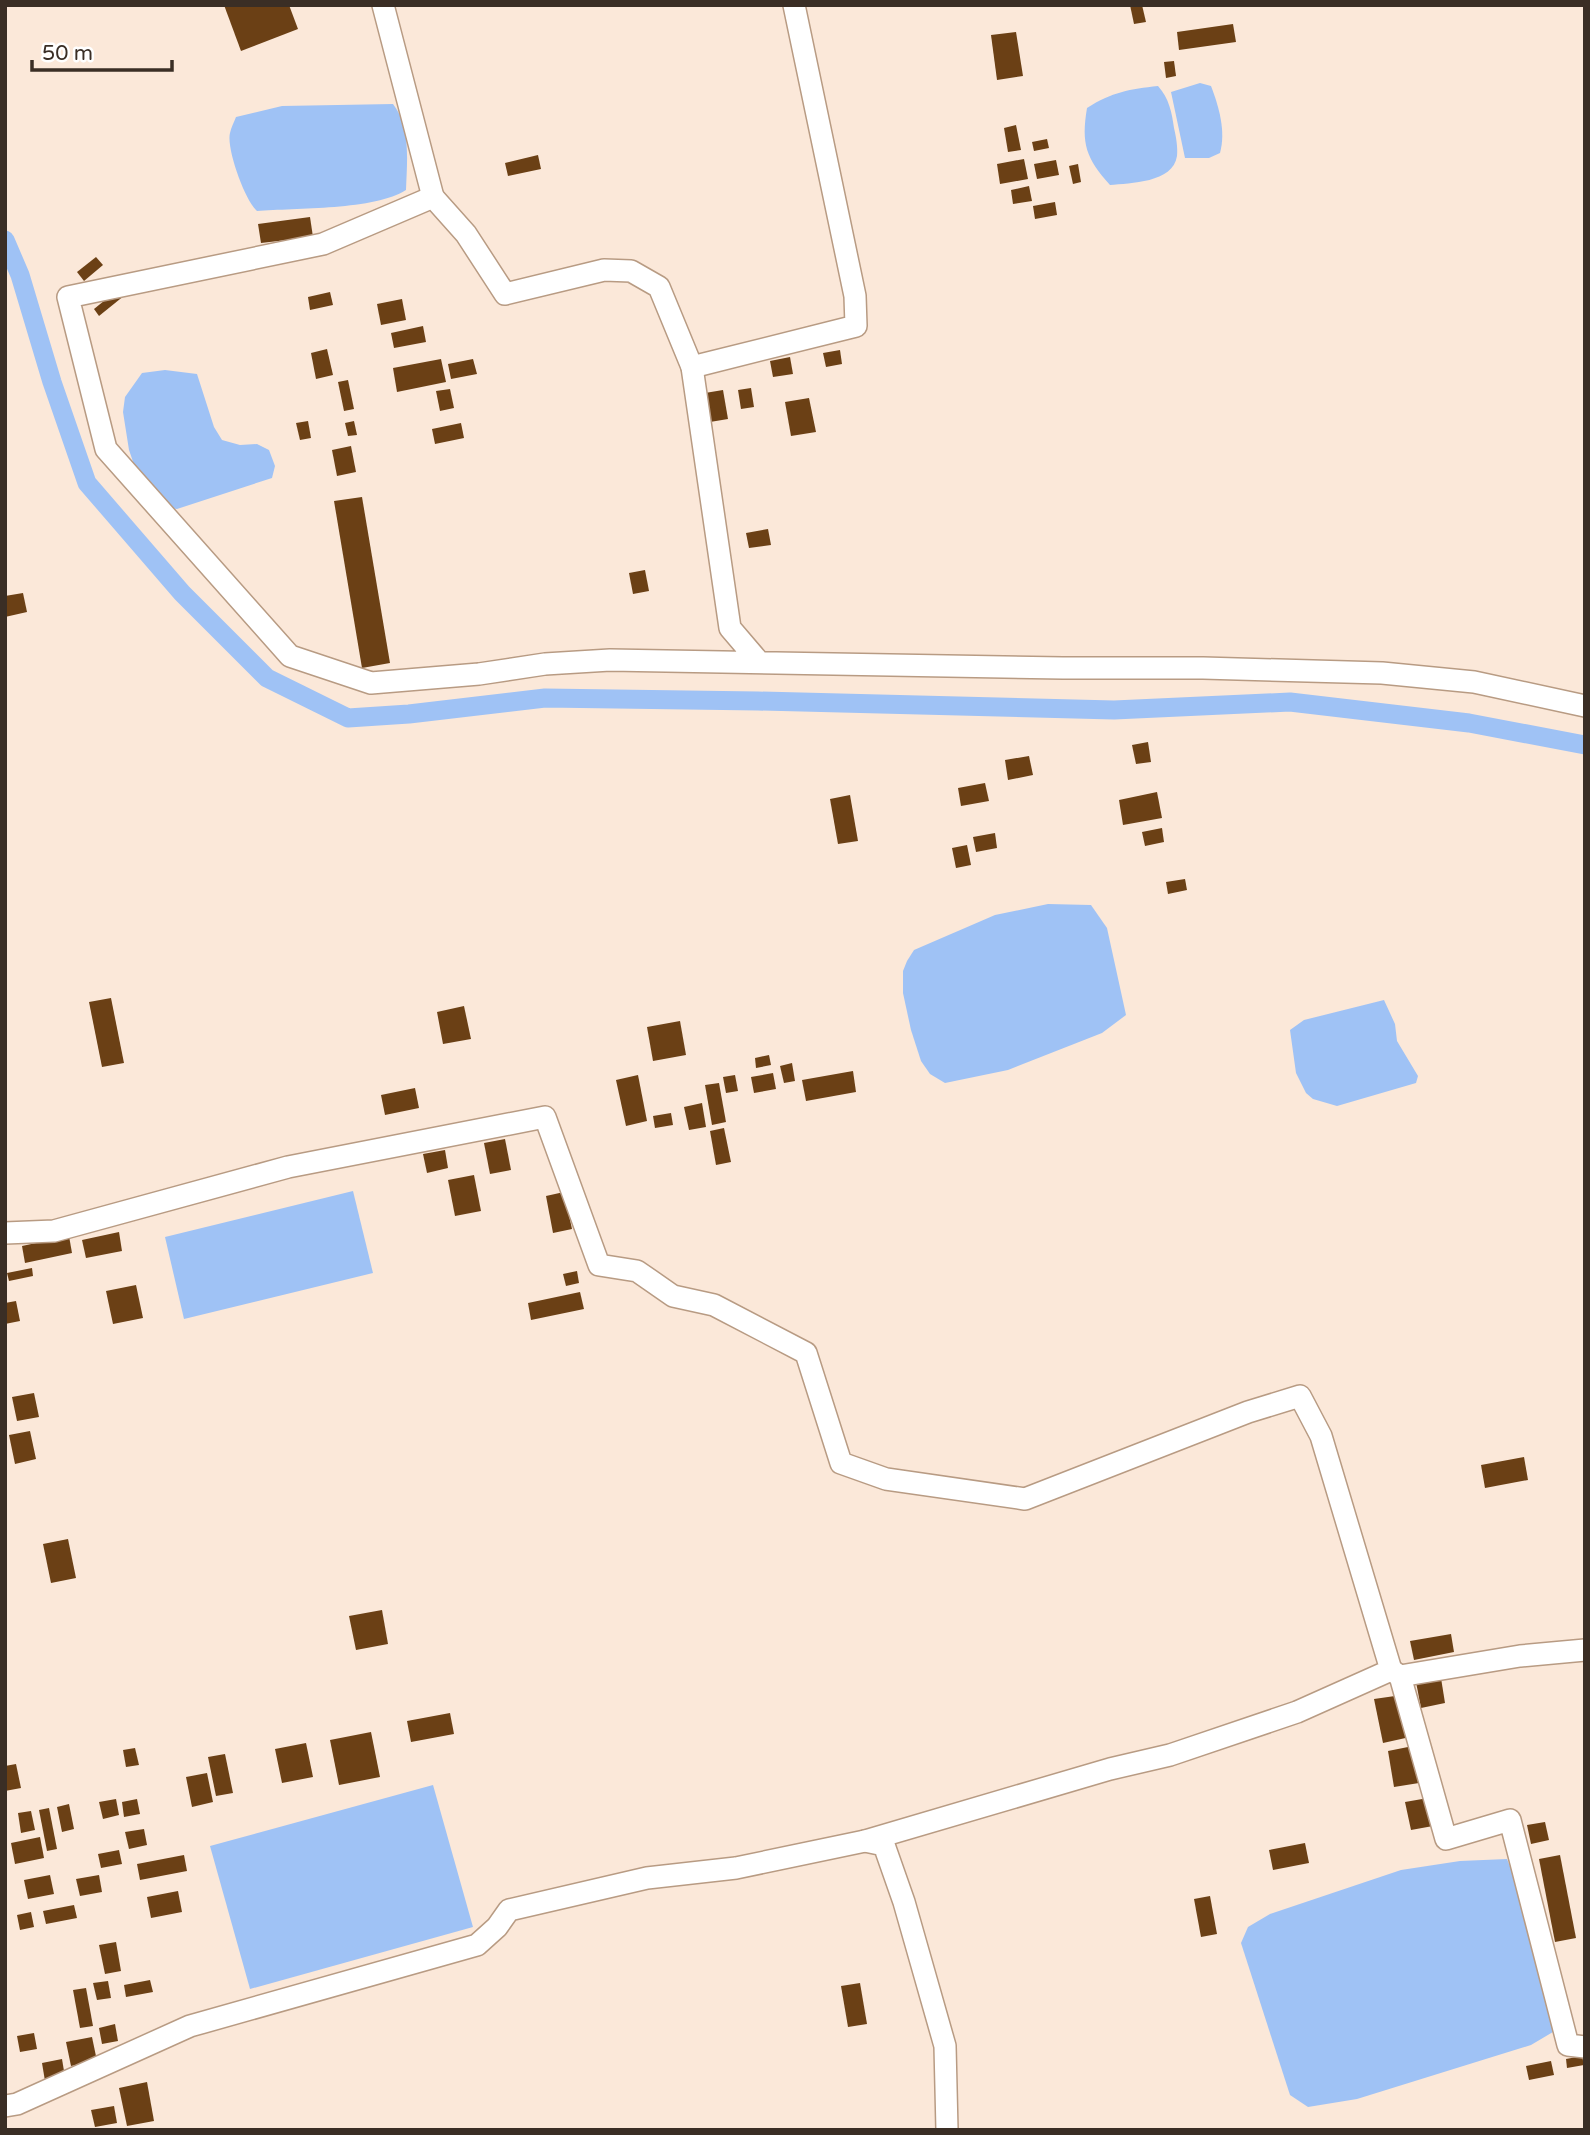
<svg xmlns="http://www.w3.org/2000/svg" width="1590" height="2135" viewBox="0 0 1590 2135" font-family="'Varela Round',sans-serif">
<rect width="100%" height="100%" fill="#fbe8d9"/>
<g fill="#9fc2f5">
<path d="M 1200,83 L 1211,86 C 1219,107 1226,131 1220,153 L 1209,158 L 1185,158 L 1171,92 Z"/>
<path d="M 1158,86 C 1169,98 1172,113 1174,128 C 1176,136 1178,148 1177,156 C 1173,183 1130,183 1110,185 C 1086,158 1081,144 1087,108 C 1112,92 1130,89 1158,86 Z"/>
<path d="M 393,104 C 411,127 407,161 406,190 C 376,210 295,208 257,211 C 245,201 226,148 230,133 C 231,128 234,122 236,117 L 282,106 Z"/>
<polygon points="165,370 197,374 214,427 222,440 240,445 257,444 269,450 275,466 272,478 177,509 169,508 139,479 129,450 123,412 125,397 142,373"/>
<polygon points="1048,904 1091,905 1107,928 1126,1015 1102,1033 1008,1070 945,1083 930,1074 921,1061 911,1030 903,993 903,971 907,961 914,950 995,915"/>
<polygon points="1384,1000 1395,1024 1397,1041 1418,1076 1416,1083 1337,1106 1313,1099 1306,1093 1296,1073 1290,1030 1304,1020"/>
<polygon points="353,1191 373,1273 184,1319 165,1237"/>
<polygon points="433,1785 473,1927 250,1989 210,1846"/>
<polygon points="1507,1859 1522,1897 1558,2029 1531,2045 1357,2099 1308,2107 1290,2095 1241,1943 1248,1927 1270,1914 1401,1870 1460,1861"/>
</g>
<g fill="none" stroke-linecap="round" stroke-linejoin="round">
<polyline stroke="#9fc2f5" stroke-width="19" points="5,240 20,275 52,382 87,483 182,593 267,678 348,718 409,714 545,698 758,701 1114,710 1290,702 1469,723 1585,745"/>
</g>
<g fill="#6b4015">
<polygon points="224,5 289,5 298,29 241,51"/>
<polygon points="1130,5 1142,5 1146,22 1134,24"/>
<polygon points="1233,24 1236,42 1179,50 1177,32"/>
<polygon points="1016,32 1023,76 997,80 991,35"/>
<polygon points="1174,61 1176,76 1166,78 1164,62"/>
<polygon points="1016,125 1021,150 1008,152 1004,128"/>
<polygon points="1047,139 1049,148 1034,151 1032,142"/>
<polygon points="538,155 541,169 508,176 505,163"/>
<polygon points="1024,159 1028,179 1000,184 997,164"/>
<polygon points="1056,160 1059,175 1037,179 1034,164"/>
<polygon points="1078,164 1081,182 1073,184 1069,166"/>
<polygon points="1029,186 1032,201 1013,204 1011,190"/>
<polygon points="1055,202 1057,215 1035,219 1033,206"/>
<polygon points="310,217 313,237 261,243 258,224"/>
<polygon points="96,257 103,265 84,281 77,272"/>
<polygon points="120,288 125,295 99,316 94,309"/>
<polygon points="330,292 333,305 310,310 308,297"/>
<polygon points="402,299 406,320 381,325 377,304"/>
<polygon points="423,326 426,342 394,348 391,333"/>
<polygon points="327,349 333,375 316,379 311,353"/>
<polygon points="840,350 842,364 826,367 823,353"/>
<polygon points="790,357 793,374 773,377 770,361"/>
<polygon points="441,359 446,382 397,392 393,368"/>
<polygon points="473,359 477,374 451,379 448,364"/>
<polygon points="348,380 354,409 344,411 338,382"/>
<polygon points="751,388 754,407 741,409 738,390"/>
<polygon points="450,389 454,408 440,411 436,391"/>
<polygon points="723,390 728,419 710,422 705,393"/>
<polygon points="809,398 816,432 791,436 785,402"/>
<polygon points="308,421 311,438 300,440 296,423"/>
<polygon points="354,421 357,435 348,436 345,423"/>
<polygon points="461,423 464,438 435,444 432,429"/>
<polygon points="351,446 356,472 337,476 332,450"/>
<polygon points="362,497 390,663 362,668 334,501"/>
<polygon points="768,529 771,545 749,548 746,533"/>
<polygon points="645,570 649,591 633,594 629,573"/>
<polygon points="23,593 27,612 5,617 5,596"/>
<polygon points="1148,742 1151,762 1136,764 1132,745"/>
<polygon points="1029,756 1033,775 1008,780 1005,760"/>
<polygon points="985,783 989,801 961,806 958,788"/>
<polygon points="1157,792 1162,818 1123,825 1119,800"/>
<polygon points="850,795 858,841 838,844 830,799"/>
<polygon points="1162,828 1164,842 1145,846 1142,832"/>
<polygon points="995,833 997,848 976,852 973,837"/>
<polygon points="967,845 971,865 956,868 952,848"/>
<polygon points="1185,879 1187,890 1168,894 1166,882"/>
<polygon points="111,998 124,1063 102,1067 89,1002"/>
<polygon points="464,1006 471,1039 443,1044 437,1012"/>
<polygon points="680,1021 686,1055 653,1061 647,1027"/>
<polygon points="769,1055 771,1065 756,1068 755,1058"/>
<polygon points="792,1063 795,1081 784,1083 780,1066"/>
<polygon points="853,1071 856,1092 806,1101 802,1080"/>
<polygon points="773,1073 776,1089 754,1093 751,1077"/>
<polygon points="638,1075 647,1121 626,1126 616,1080"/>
<polygon points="735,1075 738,1091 726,1093 723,1077"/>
<polygon points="719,1083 726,1122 712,1125 705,1085"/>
<polygon points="415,1088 419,1108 385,1115 381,1095"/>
<polygon points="702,1103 706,1127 689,1130 684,1107"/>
<polygon points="671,1113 673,1125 655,1128 653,1116"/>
<polygon points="724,1128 731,1162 716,1165 710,1131"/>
<polygon points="505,1139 511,1170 490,1174 484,1143"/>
<polygon points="445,1150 448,1168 427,1173 423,1154"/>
<polygon points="474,1175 481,1211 455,1216 448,1180"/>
<polygon points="564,1192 572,1229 553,1233 546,1196"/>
<polygon points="119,1232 122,1251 86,1258 82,1240"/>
<polygon points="69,1236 72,1253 25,1263 22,1246"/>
<polygon points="32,1268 33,1276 9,1281 7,1273"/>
<polygon points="577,1271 579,1283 566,1286 563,1274"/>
<polygon points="136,1285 143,1318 113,1324 106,1291"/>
<polygon points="580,1292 584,1309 531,1320 528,1303"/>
<polygon points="16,1301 20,1321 5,1324 5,1303"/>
<polygon points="34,1393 39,1417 17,1421 12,1397"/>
<polygon points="30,1431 36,1459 15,1464 9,1435"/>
<polygon points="1524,1457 1528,1480 1485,1488 1481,1465"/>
<polygon points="68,1539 76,1578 51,1583 43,1544"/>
<polygon points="382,1610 388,1644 356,1650 349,1616"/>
<polygon points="1451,1634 1454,1652 1414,1660 1410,1641"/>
<polygon points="1441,1678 1445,1703 1421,1708 1416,1682"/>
<polygon points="1402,1695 1410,1737 1383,1743 1374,1699"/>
<polygon points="450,1713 454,1734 411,1742 407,1721"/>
<polygon points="371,1732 380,1777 339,1785 330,1740"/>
<polygon points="306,1743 313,1777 282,1783 275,1749"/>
<polygon points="1413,1746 1419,1783 1394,1787 1388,1751"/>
<polygon points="135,1748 139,1765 126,1767 123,1750"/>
<polygon points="225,1754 233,1793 216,1796 208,1757"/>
<polygon points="16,1764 21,1788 5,1791 5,1766"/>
<polygon points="207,1773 213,1802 192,1807 186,1777"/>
<polygon points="1428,1798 1433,1826 1411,1830 1405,1802"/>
<polygon points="116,1799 119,1815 103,1819 99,1802"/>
<polygon points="137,1799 140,1814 124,1817 122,1802"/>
<polygon points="69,1804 74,1829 62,1832 57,1807"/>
<polygon points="49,1808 57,1849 47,1851 39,1810"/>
<polygon points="31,1811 35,1830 21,1833 18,1813"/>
<polygon points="1545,1822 1549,1840 1531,1844 1527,1825"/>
<polygon points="144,1829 147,1845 129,1849 125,1832"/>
<polygon points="40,1837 44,1858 15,1864 11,1843"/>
<polygon points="1305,1843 1309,1863 1273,1870 1269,1850"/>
<polygon points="119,1850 122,1864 101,1868 98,1854"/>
<polygon points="184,1855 187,1871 140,1880 137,1864"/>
<polygon points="1560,1855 1576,1938 1555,1942 1539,1859"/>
<polygon points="50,1875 54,1894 28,1899 24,1880"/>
<polygon points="99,1875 102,1892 80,1896 76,1879"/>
<polygon points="178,1891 182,1912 151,1918 147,1897"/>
<polygon points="1210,1896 1217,1934 1201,1937 1194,1899"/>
<polygon points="74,1905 77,1918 46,1924 43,1911"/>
<polygon points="31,1912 34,1927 20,1930 17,1915"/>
<polygon points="116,1942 121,1971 105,1974 99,1945"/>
<polygon points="150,1980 153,1992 126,1997 124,1985"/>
<polygon points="108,1981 111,1998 97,2000 93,1983"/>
<polygon points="860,1983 867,2024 848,2027 841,1986"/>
<polygon points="86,1988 93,2026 80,2028 73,1990"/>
<polygon points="115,2024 118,2041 102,2044 99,2028"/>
<polygon points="34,2033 37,2049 20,2052 17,2036"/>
<polygon points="92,2037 97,2061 71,2066 66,2042"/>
<polygon points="1582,2056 1584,2065 1567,2068 1566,2059"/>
<polygon points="62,2059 65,2077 45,2081 42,2063"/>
<polygon points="1551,2061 1554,2075 1529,2080 1526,2066"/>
<polygon points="147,2082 154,2121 127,2126 119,2088"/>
<polygon points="114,2106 117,2123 95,2127 91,2110"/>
</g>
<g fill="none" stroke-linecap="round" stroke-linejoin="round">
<defs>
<g id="street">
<polyline points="383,5 433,197"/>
<polyline points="692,367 856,326 855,296 794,5"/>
<polyline points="759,662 730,628 692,367 659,287 631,271 604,270 505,294 466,234 433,197 323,244 68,297 106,449 290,656 371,683 479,674 545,664 610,660 1063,668 1203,668 1382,673 1474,682 1585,706"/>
<polyline points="5,1233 54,1231 288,1167 545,1117 599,1265 637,1271 673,1296 714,1305 806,1353 841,1463 886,1479 1025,1499 1248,1412 1300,1396 1321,1436 1391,1670 1297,1712 1170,1755 1110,1769 865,1841 736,1868 647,1878 509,1910 497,1927 477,1945 190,2026 17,2104 5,2106"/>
<polyline points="1391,1670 1400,1676 1446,1839 1510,1820 1568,2045 1585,2047"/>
<polyline points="1400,1676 1520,1656 1585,1650"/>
<polyline points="865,1841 884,1845 904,1902 945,2046 947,2130"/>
</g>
</defs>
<use href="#street" stroke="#b89b83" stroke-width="24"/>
<use href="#street" stroke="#fff" stroke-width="21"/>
</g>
<rect width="1590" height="2135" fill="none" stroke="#3a2e25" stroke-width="14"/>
<path d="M32 60v10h140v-10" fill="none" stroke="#3a2e25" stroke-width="3.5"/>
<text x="42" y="60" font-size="21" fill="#3a2e25" stroke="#ffffff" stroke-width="5" paint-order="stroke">50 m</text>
</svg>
